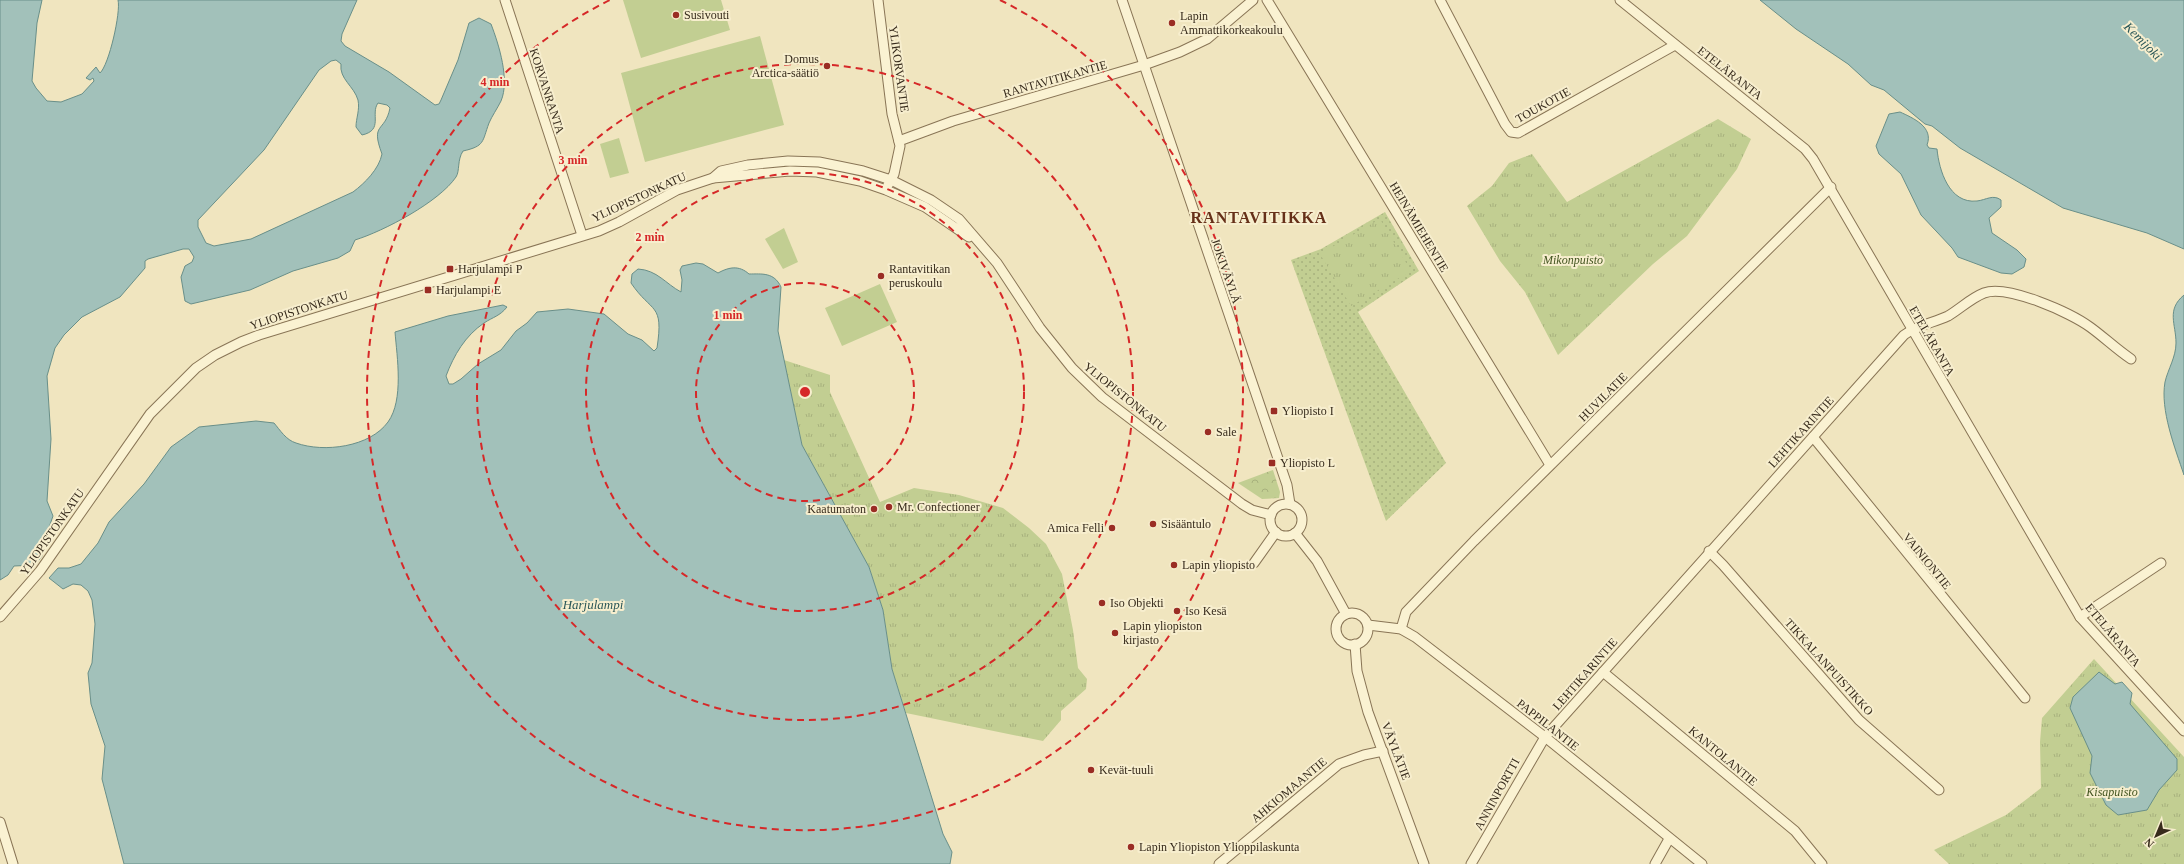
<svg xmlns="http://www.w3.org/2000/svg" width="2184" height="864" viewBox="0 0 2184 864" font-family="Georgia,serif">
<defs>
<pattern id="grass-dots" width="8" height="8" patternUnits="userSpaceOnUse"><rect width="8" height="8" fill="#c2ce92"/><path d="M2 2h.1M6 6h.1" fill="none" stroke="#a7b17d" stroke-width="1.8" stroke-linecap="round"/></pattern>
<pattern id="forest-crowns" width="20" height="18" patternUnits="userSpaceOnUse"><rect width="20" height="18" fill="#c2ce92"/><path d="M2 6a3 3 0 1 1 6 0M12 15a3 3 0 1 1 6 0" fill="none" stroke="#a7b17d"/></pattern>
<pattern id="park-tufts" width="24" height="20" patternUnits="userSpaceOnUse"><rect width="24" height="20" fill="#c2ce92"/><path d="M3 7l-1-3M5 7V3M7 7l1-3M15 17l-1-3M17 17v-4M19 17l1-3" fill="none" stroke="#a7b17d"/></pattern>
</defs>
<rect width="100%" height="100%" fill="#f0e5bf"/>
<polygon fill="url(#grass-dots)" points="1385,212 1419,271 1358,312 1446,463 1386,521 1291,260 1321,249"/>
<polygon fill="url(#forest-crowns)" points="1273,470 1280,492 1279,498 1262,499 1238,483"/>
<g fill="url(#park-tufts)">
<polygon points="1718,119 1751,139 1737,169 1687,236 1653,264 1558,355 1525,292 1500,261 1467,206 1492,186 1509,163 1532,154 1567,202"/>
<polygon points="1380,219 1411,271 1351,306 1320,254"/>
<polygon points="784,360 830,375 830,392 880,502 914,488 959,495 1003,508 1029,528 1046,544 1062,574 1073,630 1078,668 1087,679 1086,689 1061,711 1061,720 1043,741 906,713 892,669 883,610 869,567 802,445"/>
<polygon points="2094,659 2184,757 2184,864 1949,864 1934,850 2006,815 2041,788 2040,742 2042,718"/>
</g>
<g fill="#c2ce92">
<polygon points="623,0 721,0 730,30 641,58"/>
<polygon points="760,36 784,125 645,162 621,73"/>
<polygon points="619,138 629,173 610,178 600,144"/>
<polygon points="784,228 798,262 783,269 765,239"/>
<polygon points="880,284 897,322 842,346 825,308"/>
</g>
<g fill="#a2c1ba" stroke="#698f89" fill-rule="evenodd">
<path d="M 0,0 L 42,0 L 37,23 L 32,81 L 36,88 L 47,101 L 61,102 L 82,94 L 94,81 L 93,78 L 90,80 L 86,78 L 96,67 L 100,73 C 109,65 121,12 118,0 L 357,0 L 342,34 L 341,41 L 345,46 L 389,72 L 435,105 L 439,104 L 441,100 L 458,60 L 469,23 L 479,18 L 491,24 C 499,45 510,80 501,101 C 497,109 492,116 489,123 C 482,142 485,146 463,151 C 457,160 460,171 456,177 C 439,202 384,231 355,240 L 350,251 L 338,258 L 293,271 L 250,290 L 191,304 L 185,301 L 181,277 L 185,266 L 192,262 L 194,257 L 189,249 L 183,249 L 148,259 L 145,261 L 145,268 L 120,297 L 82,317 L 64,335 L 55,348 L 47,376 L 51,439 L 47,501 L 53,516 L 47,533 L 38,549 L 42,556 L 35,565 L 14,566 L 8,575 L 0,580 ZM 336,60 L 341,64 C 339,79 354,86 358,100 C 360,110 356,118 356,127 L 362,135 C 384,130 370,114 378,103 L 387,105 L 390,108 C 385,133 370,122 382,154 C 379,169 365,183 353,192 L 251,239 L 214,246 L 206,243 L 198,227 L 198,220 L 264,150 L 319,70 L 331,61 Z"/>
<polygon points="1760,0 2184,0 2184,249 2147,233 2063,208 1960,148 1932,126 1925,124 1884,90 1871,85 1848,64 1796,29"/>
<path d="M 1900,112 C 1913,118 1934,127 1927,145 L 1929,148 L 1937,149 C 1939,170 1949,204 1977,201 C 1986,200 1993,194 2001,200 L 2001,207 L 1989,218 L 1992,233 L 2017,250 L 2026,259 L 2024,267 L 2012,274 L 2001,273 L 1958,257 L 1952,248 L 1921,215 L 1901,174 L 1879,154 L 1876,146 L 1889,114 Z"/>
<path d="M 696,263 L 703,264 L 718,273 C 729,267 739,265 749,274 C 762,274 774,272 781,287 L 778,331 L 802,445 L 869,567 L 883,610 L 892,669 L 943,834 L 952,852 L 950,864 L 124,864 L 102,779 L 105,746 L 91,704 L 88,673 L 92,663 L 95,624 L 92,600 L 88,591 L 81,585 L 73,584 L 63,589 L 49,578 L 58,568 L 69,568 L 81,564 L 98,543 L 109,522 L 144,484 L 171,447 L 199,427 L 256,421 L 274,423 C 280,430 286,440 296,443 C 324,453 370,447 388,422 C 404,400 397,357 395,332 L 448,316 L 503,305 L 507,307 C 500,316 493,317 484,323 C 465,336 454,355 446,376 L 449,384 L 453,384 L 461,379 L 478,364 L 501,350 L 516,331 L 527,323 L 537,312 L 568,309 L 604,314 L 628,334 L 642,340 L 654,351 L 657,348 C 664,302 652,314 631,283 L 632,274 L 638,269 C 657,270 666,284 681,292 L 682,280 L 680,270 L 682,266 Z"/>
<path d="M 2184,295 L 2184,475 C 2175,448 2160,410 2165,382 C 2168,369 2176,357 2176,343 C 2176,324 2166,310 2184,295 Z"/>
<polygon points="2099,672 2115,684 2122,682 2132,693 2130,704 2177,759 2177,770 2159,790 2147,810 2118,815 2106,805 2090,773 2092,756 2070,708 2073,697"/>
</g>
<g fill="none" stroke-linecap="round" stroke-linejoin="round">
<defs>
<g id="minor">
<polyline points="505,0 582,235"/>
<polyline points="878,0 892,114 900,146 894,174 888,185"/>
<polyline points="1122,0 1287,485 1290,504"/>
<polyline points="1267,0 1550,465"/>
<polyline points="1440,0 1505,124 1511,132 1518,133 1675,45"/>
<polyline points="1620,0 1805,149 1813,159 2080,617 2184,731"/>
<polyline points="899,141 953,121 1144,65 1180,52 1207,39 1253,0"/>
<polyline points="713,178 790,171 817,172 860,181 886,190 925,207 969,237"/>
<polyline points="1813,437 2025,698"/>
<circle cx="1286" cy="520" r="16"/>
<polyline points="1295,533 1317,561 1346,614"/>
<polyline points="1709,551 1723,565 1859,720 1939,790"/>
<polyline points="1254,563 1276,532"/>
<circle cx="1352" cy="629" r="16"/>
<polyline points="0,617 40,571 150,414 196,368 215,355 241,342 259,335 599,231 619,222 677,190 713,178 721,171 748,165 788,161 819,162 863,171 891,180 931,200 959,219 997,263 1040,328 1072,368 1102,397 1242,504 1252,510 1271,515"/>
<polyline points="2080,617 2161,563"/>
<polyline points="1368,625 1401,629 1415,637 1545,737 1702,864"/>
<polyline points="1401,629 1406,612 1474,541 1831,187"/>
<polyline points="1355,644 1357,671 1368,712 1424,864"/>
<polyline points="1603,672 1795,831 1822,864"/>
<polyline points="0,822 13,864"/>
<polyline points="1219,864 1339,764 1364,755 1383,751"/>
<path d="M 1471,864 L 1545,737 L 1904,335 C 1917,325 1933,323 1948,316 C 1960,309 1971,298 1984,293 C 2007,284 2071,313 2090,327 C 2104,337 2116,349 2131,359"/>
<polyline points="1655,864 1669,839"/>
</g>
</defs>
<use href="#minor" stroke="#897556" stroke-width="11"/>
<use href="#minor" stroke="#faf2d2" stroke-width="9"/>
</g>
<g fill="none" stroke="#d62828" stroke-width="2" stroke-dasharray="7 5">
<circle cx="805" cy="392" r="109"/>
<circle cx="805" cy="392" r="219"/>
<circle cx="805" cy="392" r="328"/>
<path d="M1000 0A438 438 0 1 1 610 0"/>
</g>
<g fill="#9a2d24" stroke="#f7eece" stroke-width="1.5">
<circle cx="676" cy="15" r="4"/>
<circle cx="1172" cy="23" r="4"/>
<circle cx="827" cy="66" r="4"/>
<rect x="446" y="265" width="8" height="8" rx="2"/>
<circle cx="881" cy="276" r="4"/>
<rect x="424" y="286" width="8" height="8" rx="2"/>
<rect x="1270" y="407" width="8" height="8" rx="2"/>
<circle cx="1208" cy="432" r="4"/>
<rect x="1268" y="459" width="8" height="8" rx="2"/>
<circle cx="889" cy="507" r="4"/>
<circle cx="874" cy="509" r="4"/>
<circle cx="1153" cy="524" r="4"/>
<circle cx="1112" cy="528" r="4"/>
<circle cx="1174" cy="565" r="4"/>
<circle cx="1102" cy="603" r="4"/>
<circle cx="1177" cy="611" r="4"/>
<circle cx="1115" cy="633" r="4"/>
<circle cx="1091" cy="770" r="4"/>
<circle cx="1131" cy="847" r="4"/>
</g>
<g text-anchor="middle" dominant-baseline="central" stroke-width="4" stroke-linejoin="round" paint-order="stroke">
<g font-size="12" fill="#372b1c" stroke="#f7eece" text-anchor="start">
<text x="684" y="15">Susivouti</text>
<text x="1180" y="16">Lapin<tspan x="1180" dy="14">Ammattikorkeakoulu</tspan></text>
<text x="819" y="59" text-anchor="end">Domus<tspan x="819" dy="14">Arctica-säätiö</tspan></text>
<text x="458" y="269">Harjulampi P</text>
<text x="889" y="269">Rantavitikan<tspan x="889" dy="14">peruskoulu</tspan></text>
<text x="436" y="290">Harjulampi E</text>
<text x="1282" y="411">Yliopisto I</text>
<text x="1216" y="432">Sale</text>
<text x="1280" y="463">Yliopisto L</text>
<text x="897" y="507">Mr. Confectioner</text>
<text x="866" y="509" text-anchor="end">Kaatumaton</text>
<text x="1161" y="524">Sisääntulo</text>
<text x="1104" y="528" text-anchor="end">Amica Felli</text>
<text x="1182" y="565">Lapin yliopisto</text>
<text x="1110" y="603">Iso Objekti</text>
<text x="1185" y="611">Iso Kesä</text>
<text x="1123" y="626">Lapin yliopiston<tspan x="1123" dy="14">kirjasto</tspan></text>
<text x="1099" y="770">Kevät-tuuli</text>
<text x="1139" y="847">Lapin Yliopiston Ylioppilaskunta</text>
</g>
<g font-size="12" fill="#372b1c" stroke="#f7eece">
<text transform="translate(899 69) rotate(82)">YLIKORVANTIE</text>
<text transform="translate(1730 73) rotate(38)">ETELÄRANTA</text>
<text transform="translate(1055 79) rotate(-16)">RANTAVITIKANTIE</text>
<text transform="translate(547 91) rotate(72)">KORVANRANTA</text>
<text transform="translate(1543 105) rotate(-29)">TOUKOTIE</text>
<text transform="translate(639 197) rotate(-25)">YLIOPISTONKATU</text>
<text transform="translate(1419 227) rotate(59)">HEINÄMIEHENTIE</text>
<text transform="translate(1226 271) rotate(71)">JOKIVÄYLÄ</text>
<text transform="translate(299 310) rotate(-18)">YLIOPISTONKATU</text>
<text transform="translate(1932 341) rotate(60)">ETELÄRANTA</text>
<text transform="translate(1125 397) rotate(39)">YLIOPISTONKATU</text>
<text transform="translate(1603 397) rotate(-45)">HUVILATIE</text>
<text transform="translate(1801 432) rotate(-48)">LEHTIKARINTIE</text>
<text transform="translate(52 532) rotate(-55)">YLIOPISTONKATU</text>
<text transform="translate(1927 561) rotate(51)">VAINIONTIE</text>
<text transform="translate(2113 635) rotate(50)">ETELÄRANTA</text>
<text transform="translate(1829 667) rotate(48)">TIKKALANPUISTIKKO</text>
<text transform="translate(1585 674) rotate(-49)">LEHTIKARINTIE</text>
<text transform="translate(1548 725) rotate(38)">PAPPILANTIE</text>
<text transform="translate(1396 751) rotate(69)">VÄYLÄTIE</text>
<text transform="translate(1723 756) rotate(40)">KANTOLANTIE</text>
<text transform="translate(1289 790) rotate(-40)">AHKIOMAANTIE</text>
<text transform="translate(1497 794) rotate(-61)">ANNINPORTTI</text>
</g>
<g font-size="12" font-style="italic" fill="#445521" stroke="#f7eece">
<text x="1573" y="260">Mikonpuisto</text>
<text x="2112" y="792">Kisapuisto</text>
</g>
<g font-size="13" font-style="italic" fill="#2a5758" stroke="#f7eece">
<text transform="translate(2143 41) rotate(45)">Kemijoki</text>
<text x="593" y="604">Harjulampi</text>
</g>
<g font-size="16" font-weight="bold" letter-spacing="1" fill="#663019" stroke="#f7eece">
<text x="1259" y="217">RANTAVITIKKA</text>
</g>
</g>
<circle cx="805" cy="392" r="6" fill="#d62828" stroke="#f7eece" stroke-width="2"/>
<g font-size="12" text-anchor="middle" font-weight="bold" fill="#d62828" stroke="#f7eece" stroke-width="4" stroke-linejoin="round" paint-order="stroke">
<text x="495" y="86">4 min</text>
<text x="573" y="164">3 min</text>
<text x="650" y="241">2 min</text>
<text x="728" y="319">1 min</text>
</g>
<g transform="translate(2156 836) rotate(224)" stroke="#f7eece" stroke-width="3" paint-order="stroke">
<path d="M0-3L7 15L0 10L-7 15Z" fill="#372b1c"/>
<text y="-6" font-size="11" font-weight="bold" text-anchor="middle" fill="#372b1c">N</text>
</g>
</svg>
